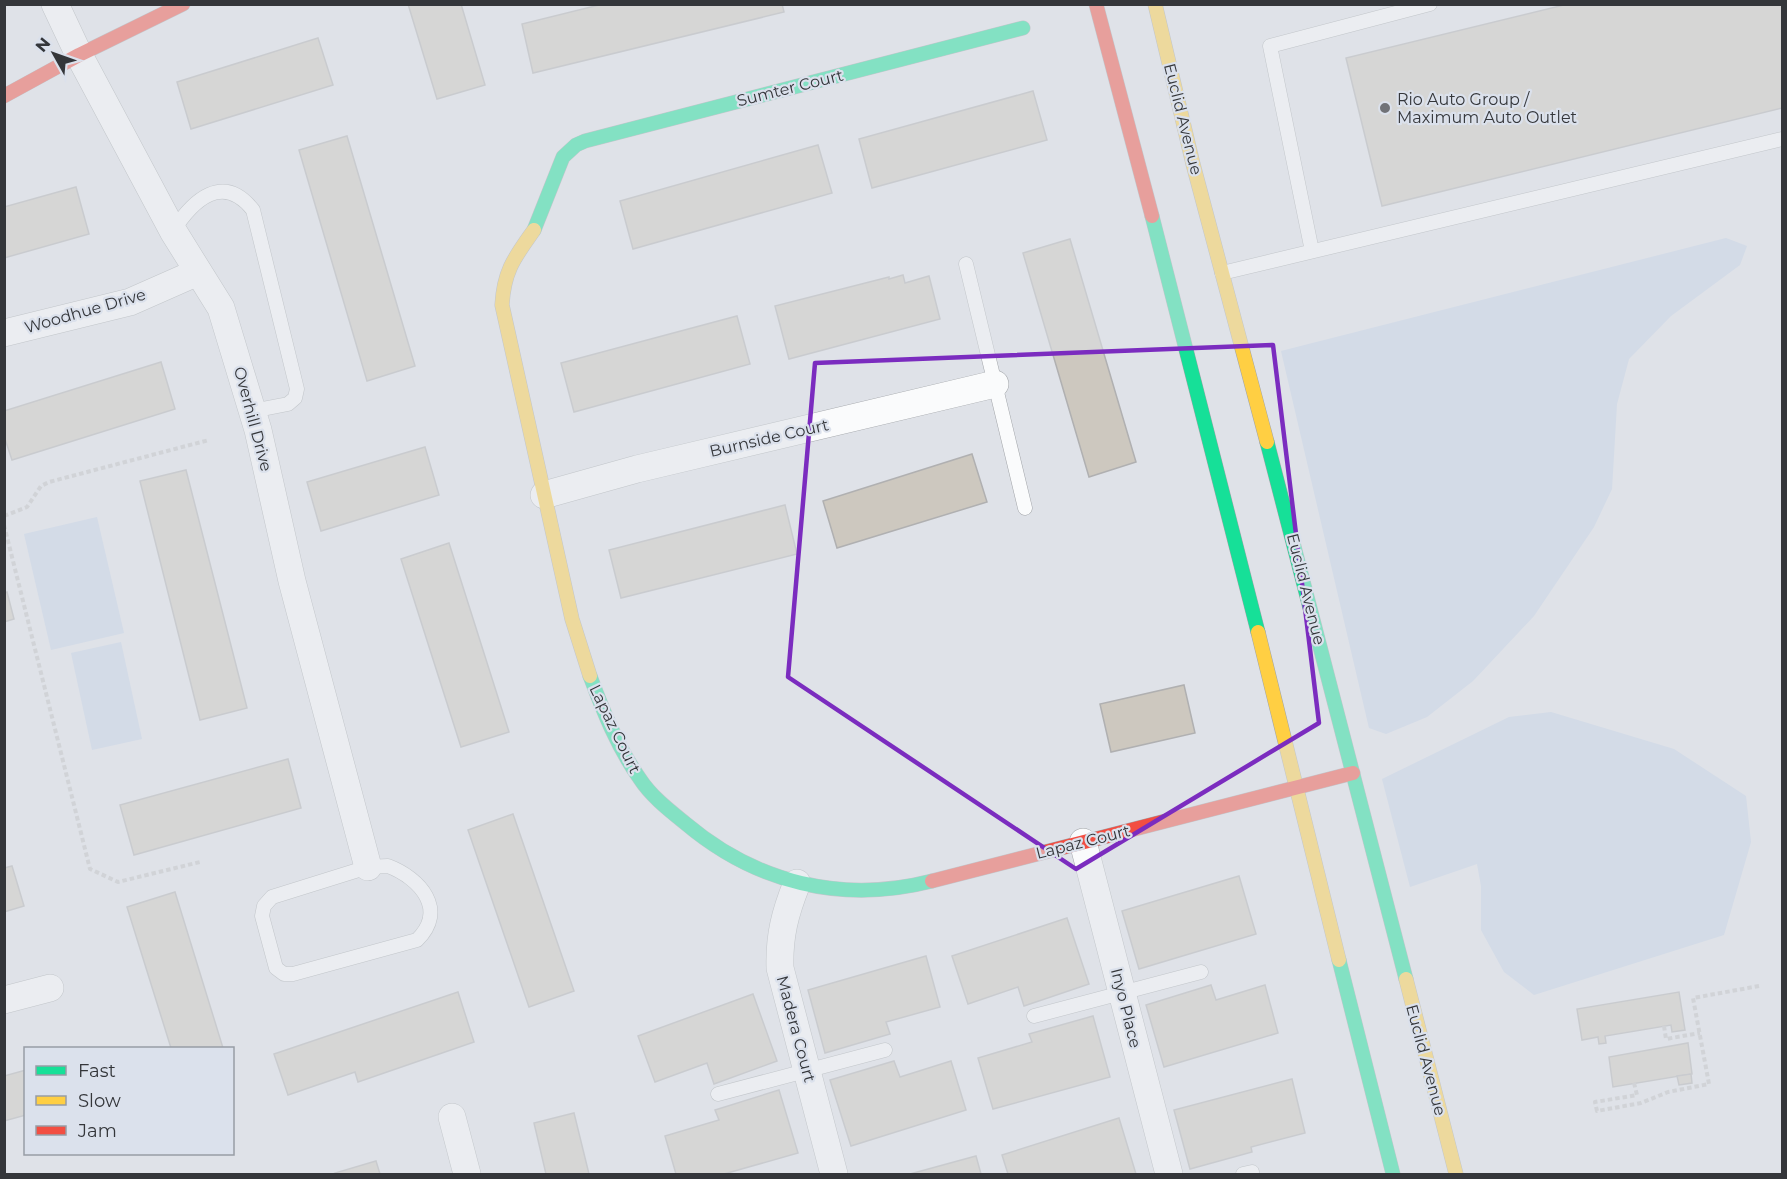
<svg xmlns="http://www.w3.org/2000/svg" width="1787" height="1179" viewBox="0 0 1787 1179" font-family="Montserrat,sans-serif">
<rect width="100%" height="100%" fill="#dfe2e8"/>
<g fill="#c5d2e7">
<polygon points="1726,238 1747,246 1740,265 1671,316 1629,359 1617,404 1612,489 1594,527 1534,616 1473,681 1427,717 1386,734 1369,728 1281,351"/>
<polygon points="97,517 124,633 51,650 24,534"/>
<polygon points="121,642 142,739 92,750 71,653"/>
<polygon points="1551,712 1674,749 1746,796 1751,842 1724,935 1534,995 1504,972 1481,930 1481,886 1477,864 1410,887 1382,779 1509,717"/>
</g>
<g fill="#cdc8bf" stroke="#b0b0b1" stroke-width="1.5">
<polygon points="408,4 461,4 485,85 437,99"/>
<polygon points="603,4 782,4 784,12 533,73 522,24"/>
<polygon points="1568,4 1782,4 1782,108 1382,206 1346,58"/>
<polygon points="318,38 333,85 191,129 177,82"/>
<polygon points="1033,91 1047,140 872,188 859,139"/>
<polygon points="347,136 415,366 367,381 299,150"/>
<polygon points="818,145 832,193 633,249 620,201"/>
<polygon points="76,187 89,234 4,258 4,207"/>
<polygon points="1070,239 1136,462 1089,477 1023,253"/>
<polygon points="903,275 905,283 929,276 940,319 789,359 775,306 889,277 889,279"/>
<polygon points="737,316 750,364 574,412 561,363"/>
<polygon points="161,362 175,409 12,460 4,436 4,411"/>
<polygon points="425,447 439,495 321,531 307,482"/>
<polygon points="972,454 987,502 837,548 823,501"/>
<polygon points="186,470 247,708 200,720 140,481"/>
<polygon points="785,505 797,554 621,598 609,550"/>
<polygon points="449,543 509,732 461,747 401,559"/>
<polygon points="7,592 14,619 4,622 4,593"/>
<polygon points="1184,685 1195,733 1111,752 1100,704"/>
<polygon points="288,759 301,808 134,855 120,805"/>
<polygon points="513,814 574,991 529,1007 468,830"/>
<polygon points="12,866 24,906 4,912 4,868"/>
<polygon points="1239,876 1256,934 1139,969 1122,911"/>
<polygon points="175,892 223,1048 171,1048 127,907"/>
<polygon points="1067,918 1089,984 1024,1006 1018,987 968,1004 952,956"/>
<polygon points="926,956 940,1007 886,1022 890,1034 825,1053 808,990"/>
<polygon points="1211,985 1216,1000 1265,985 1278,1033 1164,1067 1146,1005"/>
<polygon points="458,992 474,1042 358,1082 355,1072 288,1095 274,1054"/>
<polygon points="1679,992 1685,1030 1672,1032 1671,1025 1605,1036 1606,1043 1599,1044 1598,1037 1582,1040 1577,1009"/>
<polygon points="753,994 777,1061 714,1084 707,1063 655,1082 638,1036"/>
<polygon points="1093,1016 1110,1077 993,1109 978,1058 1032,1042 1029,1034"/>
<polygon points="1688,1043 1692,1074 1613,1087 1609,1057"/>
<polygon points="894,1061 900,1077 951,1061 966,1110 851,1146 830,1080"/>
<polygon points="26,1070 26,1115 4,1121 4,1076"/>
<polygon points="1691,1074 1692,1083 1679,1085 1677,1076"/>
<polygon points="1292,1079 1305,1133 1251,1147 1252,1152 1190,1169 1174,1110"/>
<polygon points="779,1090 798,1153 724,1174 676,1174 665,1136 719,1120 715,1110"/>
<polygon points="574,1113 589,1174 546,1174 534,1123"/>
<polygon points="1119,1118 1136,1174 1008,1174 1002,1155"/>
<polygon points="976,1156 981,1174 910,1174"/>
<polygon points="376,1161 380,1174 336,1174 335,1173"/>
</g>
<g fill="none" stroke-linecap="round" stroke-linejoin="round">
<defs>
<g id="lane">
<path d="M 173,231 C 193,200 223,172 253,210 L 297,389 L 295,398 L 288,404 L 252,411"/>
<polyline points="1312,251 1270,46 1430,4"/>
<polyline points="966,264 1025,508"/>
<polyline points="1222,273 1782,139"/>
<path d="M 388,866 C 420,878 448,910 417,940 L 293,974 L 284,974 L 276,968 L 262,916 L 264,906 L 272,897 L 368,867 Z"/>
<polyline points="1034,1016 1201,972"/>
<polyline points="718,1094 885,1050"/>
<polyline points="1243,1174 1252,1172"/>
</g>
<g id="street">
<polyline points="55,4 79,55 173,231 221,308 258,430 292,581 368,867"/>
<polyline points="4,333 130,302 198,272"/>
<polyline points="544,495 637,469 995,384"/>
<polyline points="1083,842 1169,1174"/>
<path d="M 797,883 C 785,913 779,936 780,968 L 834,1174"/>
<polyline points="4,1000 50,988"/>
<polyline points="452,1117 467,1174"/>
</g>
<g id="fast">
<polyline points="1152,216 1258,632"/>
<polyline points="534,230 563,157 576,145 585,141 1023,28"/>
<polyline points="1267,442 1406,979"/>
<path d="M 590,676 C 603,711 618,748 640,779 C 651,796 669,810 685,823 C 756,883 842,904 932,881"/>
<polyline points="1339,960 1393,1174"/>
</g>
<g id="slow">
<polyline points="1155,4 1193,164 1267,442"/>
<path d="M 534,230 C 515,257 504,270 502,305 L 572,619 L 590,676"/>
<polyline points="1258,632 1339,960"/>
<polyline points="1406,979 1456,1174"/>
</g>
<g id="jam">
<polyline points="1096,4 1152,216"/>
<polyline points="4,96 79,55 183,4"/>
<polyline points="932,881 1353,773"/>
</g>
</defs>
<use href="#lane" stroke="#a1a4a8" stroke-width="15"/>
<use href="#street" stroke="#a1a4a8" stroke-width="28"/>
<use href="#fast" stroke="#a1a4a8" stroke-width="15"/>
<use href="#slow" stroke="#a1a4a8" stroke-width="15"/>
<use href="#jam" stroke="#a1a4a8" stroke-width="15"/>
<g stroke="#c1c2c4" stroke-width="4" stroke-dasharray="4.5 3" stroke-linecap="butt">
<polyline points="4,516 27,507 41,486 49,482 209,440"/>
<polyline points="4,525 90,869 118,882 200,862"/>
<polyline points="1664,1026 1666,1039 1700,1033"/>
<polyline points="1634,1083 1637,1095 1595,1102 1597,1111 1641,1103 1668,1092 1709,1084 1693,998 1759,986"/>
</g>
<use href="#lane" stroke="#fafbfc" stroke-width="14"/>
<use href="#street" stroke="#fafbfc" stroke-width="27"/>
<use href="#fast" stroke="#16e098" stroke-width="14"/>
<use href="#slow" stroke="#ffcf43" stroke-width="14"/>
<use href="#jam" stroke="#f24e42" stroke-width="14"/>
</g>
<path d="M0 0H1787V1179H0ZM 1273,345 L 1319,723 L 1076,869 L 788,677 L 815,363 Z" fill="#dfe2e8" fill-opacity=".55" fill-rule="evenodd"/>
<path fill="none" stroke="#7b2cbf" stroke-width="4.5" stroke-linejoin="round" d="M 1273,345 L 1319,723 L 1076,869 L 788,677 L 815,363 Z"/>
<circle fill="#707277" stroke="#dbe1ec" stroke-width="2" cx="1385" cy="108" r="6"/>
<g text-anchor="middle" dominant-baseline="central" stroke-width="4.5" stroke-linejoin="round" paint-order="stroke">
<g font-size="16" fill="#34363a" stroke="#dbe1ec">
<text transform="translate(790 88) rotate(-14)">Sumter Court</text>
<text transform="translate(1183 119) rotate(76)">Euclid Avenue</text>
<text transform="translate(85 311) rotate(-16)">Woodhue Drive</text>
<text transform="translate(253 419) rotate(75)">Overhill Drive</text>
<text transform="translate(769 438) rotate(-13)">Burnside Court</text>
<text transform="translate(1306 589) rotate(76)">Euclid Avenue</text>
<text transform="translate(615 729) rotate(64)">Lapaz Court</text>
<text transform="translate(1083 842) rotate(-14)">Lapaz Court</text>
<text transform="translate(1126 1008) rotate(76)">Inyo Place</text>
<text transform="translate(796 1029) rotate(75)">Madera Court</text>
<text transform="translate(1426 1060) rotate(75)">Euclid Avenue</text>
</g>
<g font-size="16" fill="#34363a" stroke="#dbe1ec" text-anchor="start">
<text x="1397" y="99">Rio Auto Group /<tspan x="1397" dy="18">Maximum Auto Outlet</tspan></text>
</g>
</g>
<rect width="1787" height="1179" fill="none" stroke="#34363a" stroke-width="12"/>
<rect x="24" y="1047" width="210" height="108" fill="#dbe1ec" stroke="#989da5" stroke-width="1.5"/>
<rect x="36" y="1066" width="30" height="9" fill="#16e098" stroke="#989da5" stroke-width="1.5"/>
<text x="78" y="1077" font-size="18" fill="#34363a">Fast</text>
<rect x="36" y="1096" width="30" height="9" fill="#ffcf43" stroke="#989da5" stroke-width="1.5"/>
<text x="78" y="1107" font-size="18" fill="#34363a">Slow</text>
<rect x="36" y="1126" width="30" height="9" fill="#f24e42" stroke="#989da5" stroke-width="1.5"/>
<text x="78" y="1137" font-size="18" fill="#34363a">Jam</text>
<g transform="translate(54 54) rotate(310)" stroke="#dbe1ec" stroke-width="4.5" paint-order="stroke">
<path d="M0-4.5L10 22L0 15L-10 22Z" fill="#34363a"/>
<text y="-9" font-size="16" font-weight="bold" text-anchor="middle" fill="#34363a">N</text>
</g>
</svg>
